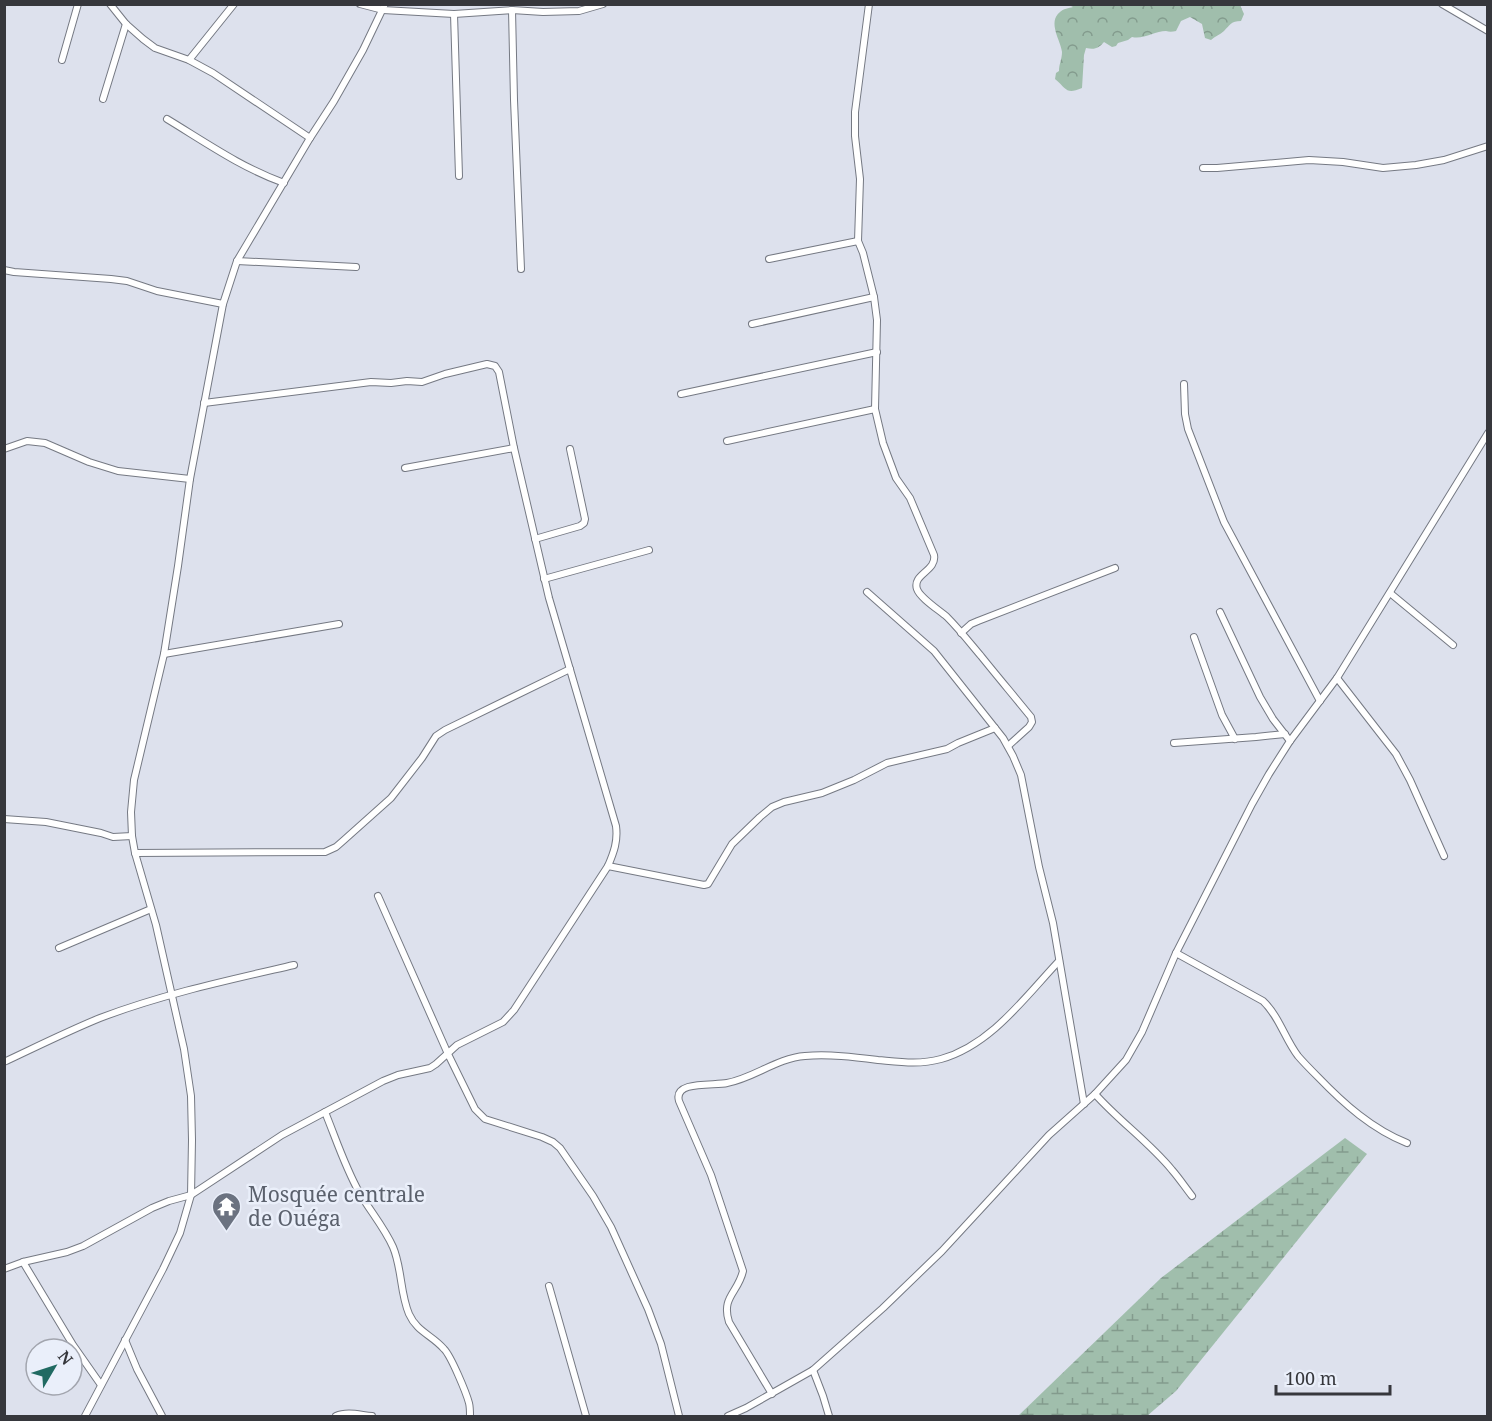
<svg xmlns="http://www.w3.org/2000/svg" width="1492" height="1421" viewBox="0 0 1492 1421" font-family="'Noto Serif',serif">
<defs>
<pattern id="wetland-marsh" width="20" height="14" patternUnits="userSpaceOnUse" patternTransform="scale(1.5)"><rect width="20" height="14" fill="#a0beac"/><path d="M1 5h8M5 5V1M11 12h8M15 12V8" fill="none" stroke="#839b8d"/></pattern>
<pattern id="park-crowns" width="20" height="18" patternUnits="userSpaceOnUse" patternTransform="scale(1.5)"><rect width="20" height="18" fill="#a0beac"/><path d="M2 6a3 3 0 1 1 6 0M12 15a3 3 0 1 1 6 0" fill="none" stroke="#839b8d"/></pattern>
</defs>
<rect width="100%" height="100%" fill="#dde1ed"/>
<polygon fill="url(#wetland-marsh)" points="1345,1138 1367,1154 1176,1391 1147,1416 1018,1416 1161,1278"/>
<path fill="url(#park-crowns)" d="M 1069,5 L 1240,5 L 1244,14 L 1241,21 C 1231,21 1230,25 1224,31 C 1220,35 1215,36 1211,40 L 1205,38 L 1202,24 L 1190,17 L 1181,21 L 1176,31 C 1172,32 1169,32 1166,31 C 1155,31 1143,40 1132,37 L 1128,40 L 1118,43 L 1116,46 L 1112,47 L 1104,42 C 1099,48 1095,50 1086,48 L 1084,55 L 1082,88 C 1066,95 1067,89 1055,79 L 1056,73 L 1059,71 C 1059,64 1062,59 1062,52 C 1061,41 1047,22 1060,12 C 1063,9 1069,8 1073,7 Z"/>
<g fill="none" stroke-linecap="round" stroke-linejoin="round">
<defs>
<g id="street">
<polyline points="110,4 126,24 143,39 155,48 189,60 213,73 310,138"/>
<polyline points="360,4 383,10 454,14 512,10 543,12 579,11 603,4"/>
<path d="M 869,4 L 855,112 L 855,136 L 860,179 L 858,241 L 863,253 L 874,297 L 877,320 L 875,409 L 883,443 L 896,478 L 910,498 L 934,555 C 937,571 912,574 917,589 C 920,598 939,610 947,617 C 959,629 970,643 981,656 C 997,676 1014,696 1031,717 L 1032,722 L 1029,727 L 1008,746"/>
<polyline points="1442,4 1488,31"/>
<polyline points="512,10 514,100 521,269"/>
<polyline points="454,14 459,176"/>
<polyline points="62,60 78,4"/>
<polyline points="189,60 234,4"/>
<polyline points="103,99 126,24"/>
<path d="M 167,119 C 205,142 242,168 284,183"/>
<polyline points="1203,168 1217,168 1309,160 1343,162 1383,168 1416,165 1444,160 1488,146"/>
<polyline points="769,259 858,241"/>
<polyline points="237,261 356,267"/>
<polyline points="4,270 14,272 111,279 127,281 157,291 223,304"/>
<polyline points="752,324 874,297"/>
<polyline points="1184,384 1185,414 1188,429 1224,522 1320,701"/>
<polyline points="681,394 877,352"/>
<polyline points="727,441 875,409"/>
<polyline points="4,449 27,441 45,443 89,462 118,471 190,479"/>
<polyline points="405,468 514,448"/>
<polyline points="535,539 580,526 584,523 585,519 570,449"/>
<polyline points="544,579 649,550"/>
<polyline points="867,592 934,651 1003,738 1013,756 1021,775 1039,867 1053,923 1084,1104"/>
<polyline points="1390,593 1453,645"/>
<polyline points="1220,612 1260,697 1273,719 1290,741"/>
<polyline points="961,633 971,624 978,621 1115,568"/>
<polyline points="1194,637 1222,715 1235,739"/>
<polyline points="164,654 339,624"/>
<polyline points="1337,678 1396,754 1410,780 1444,856"/>
<polyline points="1174,743 1256,737 1285,734"/>
<polyline points="4,819 46,822 101,833 113,837 132,836"/>
<polyline points="135,853 325,852 336,847 344,840 391,798 422,758 436,736 445,730 570,669"/>
<polyline points="608,866 704,885 708,884 732,844 760,817 772,807 784,802 822,793 854,780 887,763 947,749 958,743 995,728"/>
<polyline points="378,896 448,1054 475,1109 485,1119 542,1137 553,1142 560,1148 593,1196 611,1227 648,1309 661,1344 679,1416"/>
<polyline points="59,948 151,909"/>
<path d="M 1176,953 L 1263,1001 C 1279,1016 1285,1039 1298,1056 C 1304,1063 1311,1070 1318,1077 C 1344,1104 1372,1129 1407,1143"/>
<path d="M 4,1062 C 36,1047 68,1031 100,1018 C 163,994 229,980 294,965"/>
<path d="M 1095,1094 C 1119,1121 1149,1142 1172,1170 C 1179,1178 1185,1187 1192,1196"/>
<path d="M 325,1112 C 336,1139 345,1167 359,1192 C 370,1211 384,1227 393,1247 C 402,1268 400,1293 409,1314 C 417,1332 432,1335 444,1349 C 451,1356 466,1392 469,1403 C 470,1407 470,1412 470,1416"/>
<polyline points="23,1262 73,1345 101,1385"/>
<path d="M 4,1269 L 23,1262 L 67,1252 L 83,1246 L 152,1208 L 169,1201 L 191,1195 L 282,1135 L 383,1081 L 398,1075 L 430,1068 L 436,1064 L 457,1045 L 503,1022 L 514,1010 L 608,866 C 614,852 618,841 616,826 L 549,598 L 514,448 L 499,372 L 495,366 L 487,364 L 445,374 L 422,382 L 407,381 L 391,383 L 371,382 L 204,403"/>
<polyline points="549,1286 586,1416"/>
<polyline points="125,1340 137,1369 162,1416"/>
<polyline points="813,1370 823,1396 829,1416"/>
<path d="M 772,1394 L 729,1322 C 721,1297 738,1293 743,1271 L 711,1175 L 679,1101 C 673,1080 715,1086 727,1083 C 754,1078 777,1058 805,1056 C 829,1054 854,1057 878,1060 C 900,1062 919,1065 941,1059 C 991,1045 1025,997 1059,961"/>
<polyline points="85,1416 163,1269 180,1233 191,1195 192,1140 191,1096 184,1049 156,925 135,853 132,836 131,812 134,780 164,654 178,566 190,479 223,304 237,261 310,138 334,101 363,50 385,4"/>
<path d="M 336,1416 C 347,1411 360,1415 372,1416"/>
<polyline points="728,1416 746,1408 813,1370 883,1308 942,1251 1049,1135 1095,1094 1126,1060 1142,1032 1176,953 1252,804 1269,774 1290,741 1337,678 1488,433"/>
</g>
</defs>
<use href="#street" stroke="#757983" stroke-width="8"/>
<use href="#street" stroke="#fff" stroke-width="6"/>
</g>
<defs>
<symbol id="temple-pin" viewBox="-11 -11 22 30"><path d="M0 17L-7.5 6A9.5 9.5 0 1 1 7.5 6Z" fill="#6b7280" stroke="#eaeffa"/><path d="M0-6L5-2H3V0L6.5 2.5H4V6H1.5V3h-3V6H-4V2.5H-6.5L-3 0V-2H-5Z" fill="#fff"/></symbol>
</defs>
<g fill-rule="evenodd">
<use href="#temple-pin" x="210" y="1190" width="33" height="45"/>
</g>
<g text-anchor="middle" dominant-baseline="central" stroke-width="5" stroke-linejoin="round" paint-order="stroke">
<g font-size="21" fill="#5b616d" stroke="#eaeffa" text-anchor="start">
<text x="248" y="1194">Mosquée centrale<tspan x="248" dy="24">de Ouéga</tspan></text>
</g>
</g>
<rect width="1492" height="1421" fill="none" stroke="#36373c" stroke-width="12"/>
<g transform="translate(54 1367) rotate(51)"><circle r="28" fill="#eaeffa" stroke="#a2a5ae" stroke-width="1.5"/>
<path d="M0-4.5L10 22L0 15L-10 22Z" fill="#206a62"/>
<text y="-9" font-size="16" font-weight="bold" text-anchor="middle" fill="#36373c">N</text>
</g>
<path d="M1276 1385v9h114v-9" fill="none" stroke="#36373c" stroke-width="3"/>
<text x="1285" y="1385" font-size="18" fill="#36373c" stroke="#eaeffa" stroke-width="4.5" paint-order="stroke">100 m</text>
</svg>
